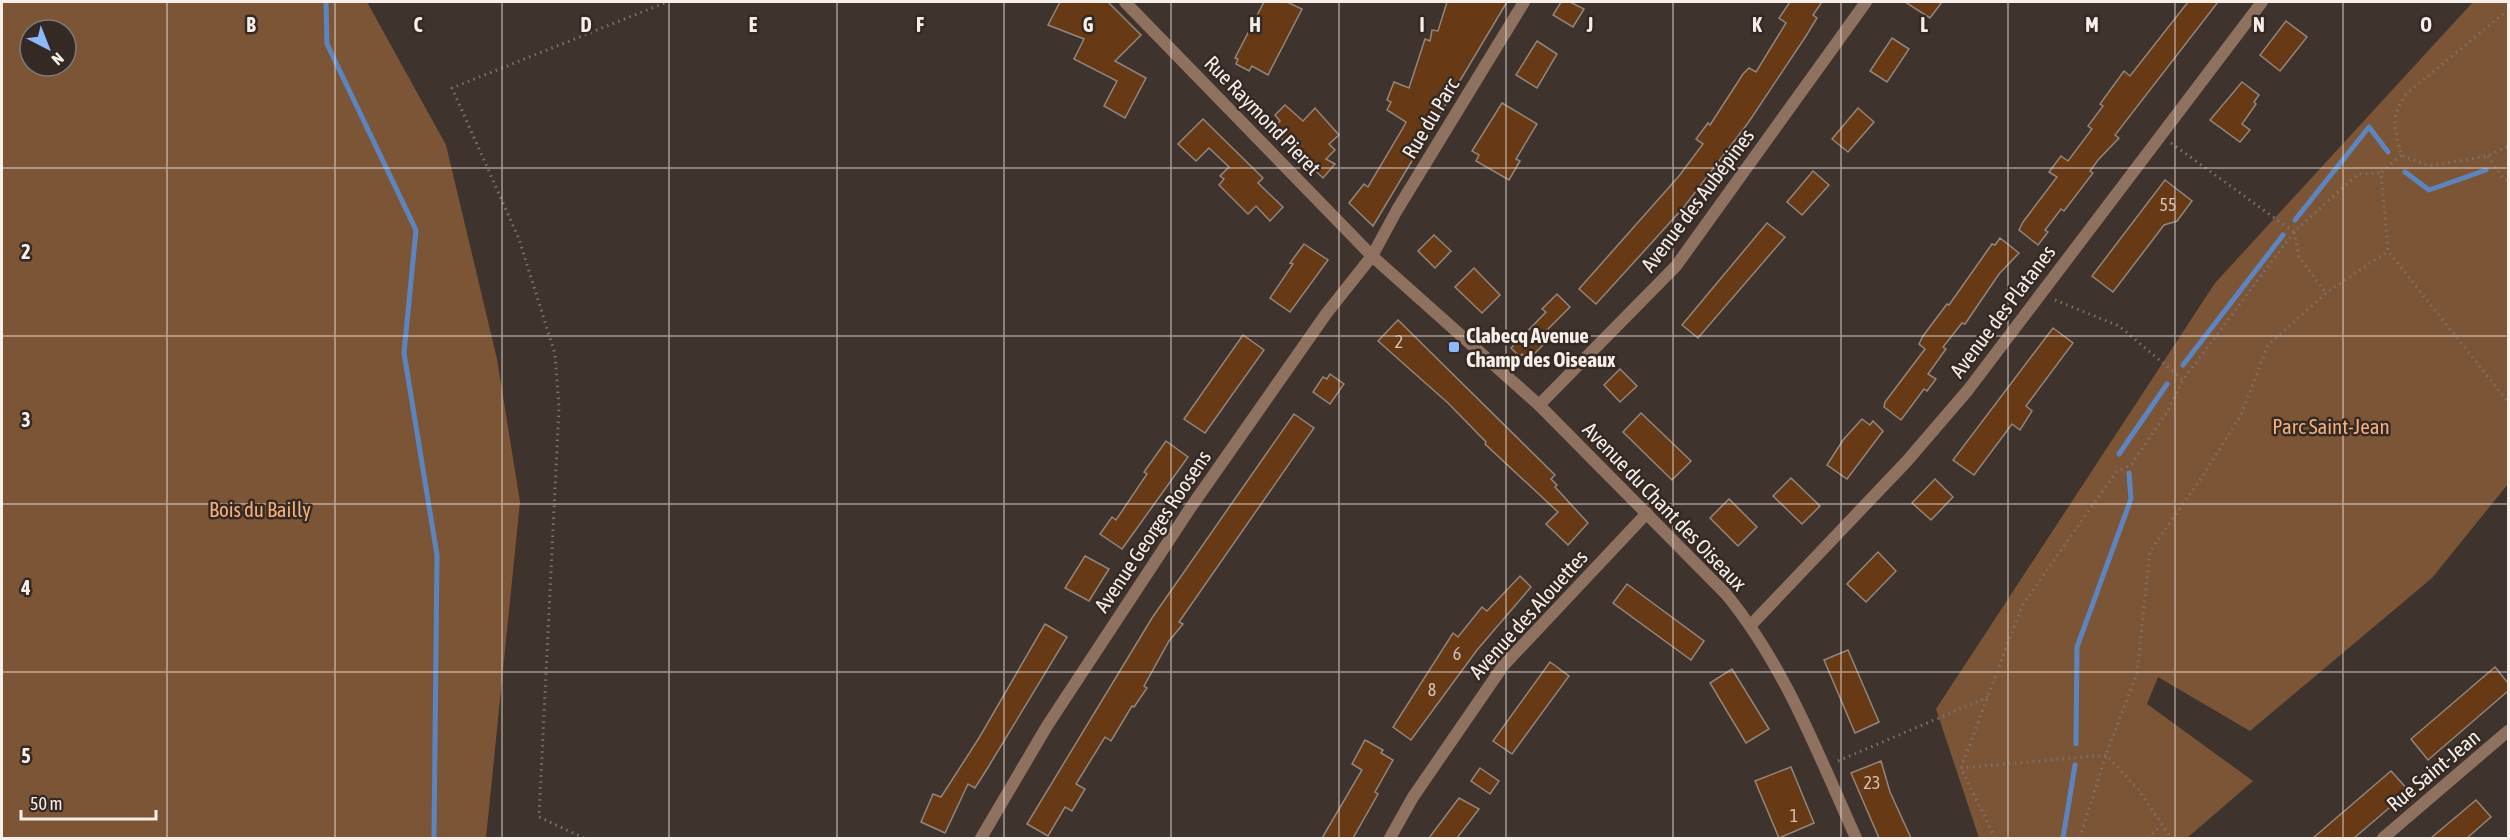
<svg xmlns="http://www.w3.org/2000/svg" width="2510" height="840" viewBox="0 0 2510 840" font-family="'Asap Condensed',sans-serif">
<rect width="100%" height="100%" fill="#3f342d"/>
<g fill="#7c5537" fill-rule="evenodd">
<path d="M 2,2 L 367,2 L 446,145 L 497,359 L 520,502 L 486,838 L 2,838 ZM 30,30 L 66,30 L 66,66 L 30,66 Z"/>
<polygon points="2473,2 2508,2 2508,484 2432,578 2250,731 2158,677 2147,704 2253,781 2187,838 1979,838 1936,709 2215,283"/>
</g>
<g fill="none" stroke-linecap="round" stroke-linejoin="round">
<g stroke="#5c85c0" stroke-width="5">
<polyline points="326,2 327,44 416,230 404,353 437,555 434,838"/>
<polyline points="2405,172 2429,190 2486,170"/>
<polyline points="2295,220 2369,127 2388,152"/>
<polyline points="2183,365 2283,235"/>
<polyline points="2119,454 2167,384"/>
<polyline points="2076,744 2077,647 2131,499 2129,473"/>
<polyline points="2063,838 2075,765"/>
</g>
</g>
<g fill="#673a15" stroke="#92857c" stroke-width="1.5">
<polygon points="1060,2 1108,2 1141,35 1115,61 1146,78 1125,118 1104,106 1117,81 1074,59 1084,39 1048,25"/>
<polygon points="1264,2 1287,2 1302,9 1268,75 1252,66 1249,71 1236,64 1238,59 1235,58"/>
<polygon points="1447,2 1507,2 1373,226 1349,203 1364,184 1368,187 1403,128 1406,122 1387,110 1391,102 1387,100 1394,82 1409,88 1425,39 1430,41 1432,30 1438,31"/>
<polygon points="1561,2 1570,2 1584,9 1573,27 1553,15"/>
<polygon points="1790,2 1822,2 1813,15 1817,18 1806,36 1748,123 1684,207 1596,304 1579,289 1679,176 1703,144 1696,139 1708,123 1710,125 1743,74 1749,68 1756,72 1786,23 1779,18"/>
<polygon points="1905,2 1942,2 1930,18"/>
<polygon points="2188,2 2218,2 2115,135 2119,138 2098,160 2090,171 2093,173 2064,211 2061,209 2045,230 2048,232 2038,245 2019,230 2023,222 2057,177 2049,172 2061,156 2068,161 2092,129 2088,126 2103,106 2100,104 2124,71 2130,76"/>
<polygon points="2286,21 2307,37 2280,71 2260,55"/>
<polygon points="1892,38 1909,49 1887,82 1870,71"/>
<polygon points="1537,41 1557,54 1537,88 1516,75"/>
<polygon points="2242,82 2259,95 2254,102 2256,104 2242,124 2250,130 2240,142 2210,120"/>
<polygon points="1502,103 1537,124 1516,159 1520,161 1509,180 1476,161 1479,155 1472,151"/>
<polygon points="1285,105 1303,121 1315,108 1339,135 1329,144 1335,150 1326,159 1335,164 1323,178 1272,129 1280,121 1275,115"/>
<polygon points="1858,108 1874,122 1848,152 1832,139"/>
<polygon points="1203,119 1263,178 1258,183 1283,207 1270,221 1256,206 1248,214 1219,185 1224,179 1220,176 1229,167 1209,148 1196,161 1178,144"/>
<polygon points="1813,171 1829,185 1802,215 1787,202"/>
<polygon points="2165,180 2192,201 2177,221 2164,225 2113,292 2092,276"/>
<polygon points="1767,223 1785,237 1698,338 1682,325"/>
<polygon points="1434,235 1451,251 1435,268 1418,251"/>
<polygon points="2000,238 2019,253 1999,274 1965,324 1962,323 1943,347 1946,349 1928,374 1936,379 1927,391 1924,389 1901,420 1884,407 1885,402 1925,349 1919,344 1923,336 1947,304 1949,305 1992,244 1995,245"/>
<polygon points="1304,244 1328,260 1290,312 1270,298 1293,264 1290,263"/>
<polygon points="1474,268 1500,295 1482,313 1455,287"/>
<polygon points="1557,294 1570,307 1539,338 1544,344 1528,360 1522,354 1520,357 1511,348 1546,312 1542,309"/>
<polygon points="1398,320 1555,475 1551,479 1557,485 1555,487 1588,523 1568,545 1546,524 1558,512 1485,444 1486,442 1448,403 1378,341"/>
<polygon points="2053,328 2073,343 2026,406 2032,411 2020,430 2012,424 1974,475 1953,460"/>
<polygon points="1243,335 1264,350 1205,433 1184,419"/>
<polygon points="1620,369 1637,386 1620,402 1604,385"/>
<polygon points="1330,374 1344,384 1330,404 1313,392 1323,377 1327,379"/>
<polygon points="1641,413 1691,461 1672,480 1623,432"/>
<polygon points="1294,414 1314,428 1179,622 1183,624 1169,641 1144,686 1147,688 1134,707 1132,706 1111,741 1105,737 1076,784 1085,789 1072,811 1065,807 1048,836 1027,824 1152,618"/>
<polygon points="1862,419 1870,425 1873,421 1883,431 1847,479 1827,465 1843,440"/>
<polygon points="1166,441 1188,457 1122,549 1100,534 1112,517 1116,520 1147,474 1144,472"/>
<polygon points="1791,478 1820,506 1802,524 1773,496"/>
<polygon points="1935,479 1953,497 1931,520 1912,503"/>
<polygon points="1729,499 1757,527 1738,546 1710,518"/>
<polygon points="1878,552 1896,571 1866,602 1847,584"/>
<polygon points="1085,556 1109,569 1089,601 1065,588"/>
<polygon points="1520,576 1531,587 1477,650 1411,740 1393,727 1453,633 1458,637 1482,607 1487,611"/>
<polygon points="1627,584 1704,641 1691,660 1613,603"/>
<polygon points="1045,624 1067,637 987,769 975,788 968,784 945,833 921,822 933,794 941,797 979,738"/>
<polygon points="1848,650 1879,722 1855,733 1824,660"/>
<polygon points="1550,662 1569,676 1512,754 1493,741"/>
<polygon points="2495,667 2508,683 2508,691 2428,760 2411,739"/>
<polygon points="1732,669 1769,729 1746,743 1710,683"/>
<polygon points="1365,740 1383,750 1381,753 1393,760 1375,792 1378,794 1353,838 1322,838 1362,770 1352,764"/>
<polygon points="1881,761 1890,792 1911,838 1879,838 1851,773"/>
<polygon points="1791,767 1814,823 1779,838 1755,781"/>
<polygon points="1480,768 1499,781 1490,794 1471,781"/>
<polygon points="2391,771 2409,791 2354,838 2313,838"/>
<polygon points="1459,798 1479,809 1457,838 1429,838"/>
<polygon points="2476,800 2491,817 2467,838 2431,838"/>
</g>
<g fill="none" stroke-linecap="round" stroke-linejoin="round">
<g stroke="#7c726c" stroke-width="3" stroke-dasharray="1.5 4.5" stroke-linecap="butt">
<path d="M 2508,10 L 2406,94 C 2389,120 2395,126 2401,155 L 2429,166 L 2488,156 L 2508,146"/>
<polyline points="2171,143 2294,232 2358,174 2381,173"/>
<polyline points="2401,155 2381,173 2388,251 2508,402"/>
<polyline points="2488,156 2504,180 2508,180"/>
<polyline points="2294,232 2299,257 2326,293"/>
<polyline points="2055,300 2119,326 2183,380 2294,232"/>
<polyline points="1838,761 1988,697"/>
<polyline points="1961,768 2106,755 2138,789 2171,838"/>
<polyline points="584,838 539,817 559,407 555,354 519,239 452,88 667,2"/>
<polyline points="1995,838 1961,768 2022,606 2116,472 2132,464 2167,412 2183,380"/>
<polyline points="2080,838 2106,755 2137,673 2150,551 2198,483 2241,415 2268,345 2326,293 2388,251"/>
<polyline points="2148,838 2160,826"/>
</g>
<g stroke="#8e725f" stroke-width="12">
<path d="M 1125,2 L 1372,256 L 1539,405 L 1726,594 C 1785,666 1818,754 1856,838"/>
<polyline points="1539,405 1676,266 1866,2"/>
<polyline points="1751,625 1907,461 1968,390 2262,2"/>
<polyline points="981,838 1047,726 1191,507 1326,314 1372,256 1397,210 1524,2"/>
<polyline points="1390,838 1413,797 1503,666 1647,513"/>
<polyline points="2383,838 2508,731"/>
</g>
</g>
<path fill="none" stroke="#f7efea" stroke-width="1.5" stroke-opacity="0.55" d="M 167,2 L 167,838M 335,2 L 335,838M 502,2 L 502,838M 669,2 L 669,838M 837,2 L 837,838M 1004,2 L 1004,838M 1171,2 L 1171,838M 1339,2 L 1339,838M 1506,2 L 1506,838M 1673,2 L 1673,838M 1841,2 L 1841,838M 2008,2 L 2008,838M 2175,2 L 2175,838M 2343,2 L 2343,838M 2,168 L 2508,168M 2,336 L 2508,336M 2,504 L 2508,504M 2,672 L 2508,672"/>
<rect fill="#8bbafc" stroke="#352a23" stroke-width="2" x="1448" y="341" width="12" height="12" rx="3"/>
<g text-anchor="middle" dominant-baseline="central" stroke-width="5" stroke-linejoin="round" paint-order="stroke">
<g font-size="18" fill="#d3c2b5">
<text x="2168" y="204">55</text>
<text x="1399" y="341">2</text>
<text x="1457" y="653">6</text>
<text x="1432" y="689">8</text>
<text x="1872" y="782">23</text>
<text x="1794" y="815">1</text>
</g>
<g font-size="21" fill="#f7efea" stroke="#352a23">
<text transform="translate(1263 115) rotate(46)">Rue Raymond Pieret</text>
<text transform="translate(1430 118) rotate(-59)">Rue du Parc</text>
<text transform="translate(1697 200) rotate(-53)">Avenue des Aubépines</text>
<text transform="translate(2002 311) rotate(-53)">Avenue des Platanes</text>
<text transform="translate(1665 506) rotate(46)">Avenue du Chant des Oiseaux</text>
<text transform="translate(1152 531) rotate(-56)">Avenue Georges Roosens</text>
<text transform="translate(1528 614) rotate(-48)">Avenue des Alouettes</text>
<text transform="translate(2433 770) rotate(-40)">Rue Saint-Jean</text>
</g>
<g font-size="21" font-weight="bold" fill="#f7efea" stroke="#352a23" text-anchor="start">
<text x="1466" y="335">Clabecq Avenue<tspan x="1466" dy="24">Champ des Oiseaux</tspan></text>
</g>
<g font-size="21" fill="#f4af7d" stroke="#352a23">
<text x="2331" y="426">Parc Saint-Jean</text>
<text x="260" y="509">Bois du Bailly</text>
</g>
</g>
<g font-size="20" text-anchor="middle" font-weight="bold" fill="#f7efea" stroke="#352a23" stroke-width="5" stroke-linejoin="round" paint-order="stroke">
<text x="251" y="32">B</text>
<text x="418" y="32">C</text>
<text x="586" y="32">D</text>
<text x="753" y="32">E</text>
<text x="920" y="32">F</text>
<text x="1088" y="32">G</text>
<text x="1255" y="32">H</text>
<text x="1422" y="32">I</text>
<text x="1590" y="32">J</text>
<text x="1757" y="32">K</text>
<text x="1924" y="32">L</text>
<text x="2092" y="32">M</text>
<text x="2259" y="32">N</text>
<text x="2426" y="32">O</text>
<text x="26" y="259">2</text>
<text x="26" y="427">3</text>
<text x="26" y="595">4</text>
<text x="26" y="763">5</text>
</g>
<rect width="2510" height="840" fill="none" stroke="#f7efea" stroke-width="6"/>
<g transform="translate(48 48) rotate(138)"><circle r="28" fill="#352a23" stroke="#837973" stroke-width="1.5"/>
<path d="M0-4.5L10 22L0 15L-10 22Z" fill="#8bbafc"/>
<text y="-9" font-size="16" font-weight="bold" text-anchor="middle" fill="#f7efea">N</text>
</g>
<path d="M21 810v9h135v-9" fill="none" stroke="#f7efea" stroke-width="3"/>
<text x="30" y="810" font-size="18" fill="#f7efea" stroke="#352a23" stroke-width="4.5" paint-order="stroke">50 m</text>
</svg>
